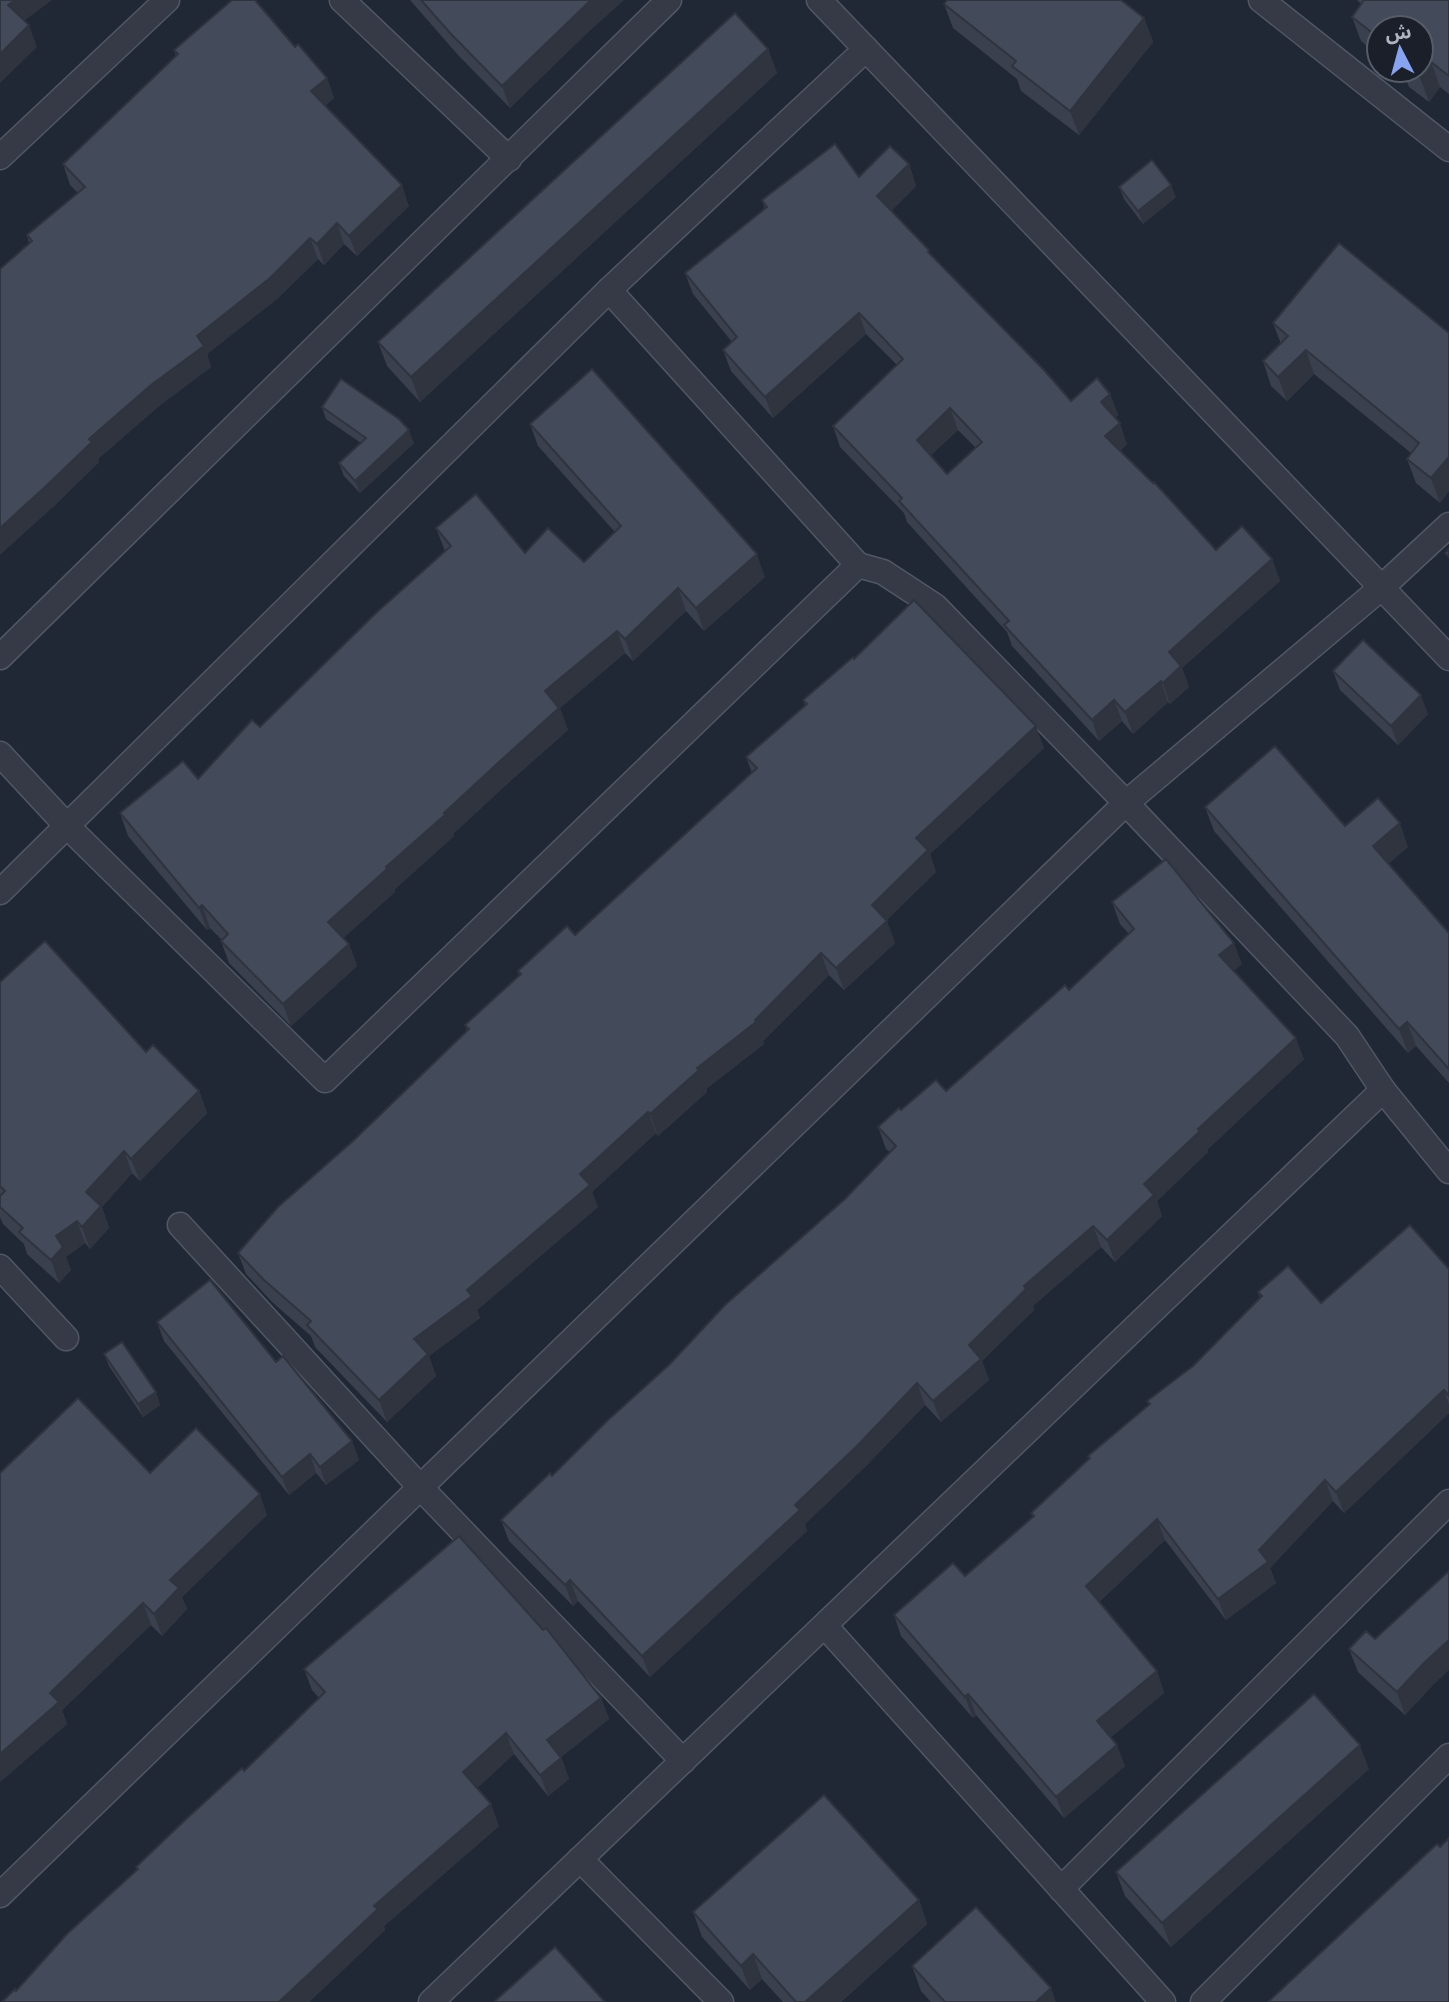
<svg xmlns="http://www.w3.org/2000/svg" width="1449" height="2002" viewBox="0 0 1449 2002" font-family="'Work Sans','Noto Sans Arabic',sans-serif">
<rect width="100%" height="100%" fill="#212835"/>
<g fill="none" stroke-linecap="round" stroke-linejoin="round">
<defs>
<g id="street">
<polyline points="342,0 509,159"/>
<polyline points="819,0 1449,658"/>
<polyline points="1261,0 1449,149"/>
<polyline points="0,157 167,0"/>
<polyline points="858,565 883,572 935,606 1126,803 1347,1036 1383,1090"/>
<polyline points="0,657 669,0"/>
<polyline points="0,754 68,827 325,1080 858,565 609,290"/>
<polyline points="0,892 609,290 866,49"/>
<polyline points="180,1225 421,1488 683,1761"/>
<polyline points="0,1267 66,1338"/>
<polyline points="825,1626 1163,2002"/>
<polyline points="580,1859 721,2002"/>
<polyline points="1061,1889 1449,1502"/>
<polyline points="0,1895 1126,803 1381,588 1449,525"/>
<polyline points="431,2002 1383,1090 1449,1171"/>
<polyline points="1203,2002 1449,1756"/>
</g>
</defs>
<use href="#street" stroke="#525764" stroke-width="27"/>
<use href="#street" stroke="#353a46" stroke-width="24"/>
</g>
<g fill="#3a404d" fill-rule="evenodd">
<polygon points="410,0 624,0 587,33 510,108 458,55"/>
<polygon points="1357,0 1449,0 1449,94 1440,87 1429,102 1409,87 1405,77 1397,70 1421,70 1379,28 1379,56 1361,41 1352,17 1361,4"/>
<polygon points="944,4 1144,18 1153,42 1079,135 1021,91 1017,79 953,28"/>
<polygon points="295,47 327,78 334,98 325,106 409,206 357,256 344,244 324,265 318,259 277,299 207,354 211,367 159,406 98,459 99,462 52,508 29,243 27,235 78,193 70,185 63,164 176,56 174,50"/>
<polygon points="768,49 777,73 420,402 387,366 378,342"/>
<path d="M 909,164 L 916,186 L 891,211 L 931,255 L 1071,401 L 1110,394 L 1118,415 L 1115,418 L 1127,444 L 1120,451 L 1216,550 L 1272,559 L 1280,581 L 1182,668 L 1189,687 L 1170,704 L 1168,702 L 1133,734 L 1122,721 L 1099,741 L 1012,646 L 1007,632 L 907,522 L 904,513 L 840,447 L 833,426 L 897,365 L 866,334 L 773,418 L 731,371 L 723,350 L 732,342 L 693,294 L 685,273 L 765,209 L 762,200 ZM 958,430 L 976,448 L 947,474 L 931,455 Z"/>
<polygon points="1119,187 1176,197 1143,224 1124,199"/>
<polygon points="1273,323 1449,333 1449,491 1440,503 1416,483 1407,459 1411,453 1314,374 1287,401 1271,386 1263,361 1281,344"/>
<polygon points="322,407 414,443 360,493 344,476 339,463 361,443 326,419"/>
<polygon points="530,424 765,577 704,631 686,611 633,661 625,653 560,708 568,730 507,784 453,834 454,836 395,889 395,892 343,938 349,944 357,966 291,1026 229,963 221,941 222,940 210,928 207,930 128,836 120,813 198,779 260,727 445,551 436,528 525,553 584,562 615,532 538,446"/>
<polygon points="854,659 1044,748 930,854 936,872 886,920 895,943 844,990 829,975 763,1041 764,1044 706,1089 707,1092 658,1136 656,1133 592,1192 598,1207 477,1310 480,1318 429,1356 436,1376 387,1422 315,1347 311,1336 272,1302 246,1274 238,1253 467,1031 465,1025 519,975 518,971 575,935 752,773 746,757 805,706 803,700"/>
<polygon points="1333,671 1428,714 1398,745 1340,690"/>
<polygon points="1205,807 1345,826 1408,847 1388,864 1449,933 1449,1083 1416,1046 1408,1053 1214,831"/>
<polygon points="1112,902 1242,964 1233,971 1304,1059 1207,1150 1208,1152 1157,1201 1162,1216 1115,1262 1101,1247 1033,1306 1034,1310 982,1361 989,1380 941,1422 925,1405 866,1466 805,1524 807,1531 650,1677 578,1601 573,1606 509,1541 501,1520 552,1476 845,1199 890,1152 886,1149 878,1127 901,1110 946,1091 1069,990 1129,934 1120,924"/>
<polygon points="0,982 146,1052 199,1091 207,1113 140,1181 132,1173 102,1207 109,1228 90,1249 85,1243 66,1257 71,1270 59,1283 27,1254 24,1244 3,1224 0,1217"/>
<polygon points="1449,1269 1449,1413 1344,1513 1333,1501 1270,1568 1276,1583 1226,1620 1165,1540 1099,1602 1157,1671 1164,1693 1111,1737 1125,1766 1064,1818 976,1715 973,1718 901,1636 894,1615 965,1576 1033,1517 1031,1513 1089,1459 1088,1456 1149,1405 1147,1401 1193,1366 1260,1298 1258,1292 1321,1303"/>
<polygon points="157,1322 276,1362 352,1441 359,1460 326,1485 316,1473 289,1495 164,1341"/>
<polygon points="104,1354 156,1392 160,1405 143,1417 109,1366"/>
<polygon points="0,1473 150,1473 267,1515 182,1597 187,1609 162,1636 151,1625 62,1710 67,1724 0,1782"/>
<polygon points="1375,1639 1432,1686 1405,1715 1358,1672 1349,1649"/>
<polygon points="304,1669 601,1698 609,1719 561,1757 569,1779 548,1796 514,1754 477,1788 499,1826 384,1926 385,1930 309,2002 2,2002 16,1991 137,1870 136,1867 244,1771 319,1698 312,1690"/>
<polygon points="1369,1769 1171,1947 1125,1896 1116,1872"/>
<polygon points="919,1900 927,1924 841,2002 783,2002 762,1979 750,1990 702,1937 693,1912"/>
<polygon points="912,1966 1056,2002 931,2002 921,1991"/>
</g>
<g fill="#2f343f">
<polygon points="15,0 52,0 16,27 8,5"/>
<polygon points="591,0 624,0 587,33 510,108 502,86"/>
<polygon points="1144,18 1153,42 1079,135 1070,111"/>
<polygon points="29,25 37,47 0,83 0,54"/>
<polygon points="768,49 777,73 420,402 411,377"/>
<polygon points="1431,62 1440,87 1429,102 1420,77"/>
<polygon points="327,78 334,98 318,112 311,91"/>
<polygon points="909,164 916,186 885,217 877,196"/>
<polygon points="402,185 409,206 357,256 349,236"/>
<polygon points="1171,185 1176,197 1143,224 1138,211"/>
<polygon points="337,223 344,244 324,265 317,244"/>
<polygon points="310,238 318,259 277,299 207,354 211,367 159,406 98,459 99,462 52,508 0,555 0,528 197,336"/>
<polygon points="859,313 866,334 773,418 765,397"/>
<polygon points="1306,350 1314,374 1287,401 1278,377"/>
<polygon points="1110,394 1118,415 1108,423 1101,402"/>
<polygon points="950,408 958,430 924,461 917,440"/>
<polygon points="1120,423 1127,444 1113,457 1105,436"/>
<polygon points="409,430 414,443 360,493 355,481"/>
<polygon points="1449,457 1449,491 1440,503 1431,478"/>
<polygon points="757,554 765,577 704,631 696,608"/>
<polygon points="1272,559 1280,581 1182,668 1189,687 1170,704 1163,683 1169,652"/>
<polygon points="678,588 686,611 633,661 625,639"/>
<polygon points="617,631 625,653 560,708 568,730 507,784 453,834 454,836 395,889 395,892 337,944 328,922 444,813 545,691"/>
<polygon points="1161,681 1168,702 1133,734 1125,712"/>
<polygon points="1421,695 1428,714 1398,745 1391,726"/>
<polygon points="1114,700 1122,721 1099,741 1092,720"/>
<polygon points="1036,726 1044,748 930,854 936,872 880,927 872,905 916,838"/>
<polygon points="1400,823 1408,847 1381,870 1373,846"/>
<polygon points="202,905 210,928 207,930 199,908"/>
<polygon points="887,921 895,943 844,990 836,968"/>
<polygon points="1234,943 1242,964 1227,977 1219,955"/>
<polygon points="349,944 357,966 291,1026 283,1004"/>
<polygon points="821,953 829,975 763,1041 764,1044 706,1089 707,1092 658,1136 650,1114 697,1068 755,1020"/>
<polygon points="1407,1022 1416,1046 1408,1053 1399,1029"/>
<polygon points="1296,1038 1304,1059 1207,1150 1208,1152 1157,1201 1162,1216 1115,1262 1107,1240 1144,1184 1198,1129"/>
<polygon points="199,1091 207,1113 140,1181 131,1159"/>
<polygon points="648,1112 656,1133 592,1192 598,1207 477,1310 480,1318 429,1356 436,1376 387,1422 379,1400 414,1339 467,1290 580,1174"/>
<polygon points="124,1151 132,1173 102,1207 109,1228 90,1249 82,1227 86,1192"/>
<polygon points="77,1221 85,1243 66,1257 71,1270 59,1283 51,1260 56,1236"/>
<polygon points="1093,1226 1101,1247 1033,1306 1034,1310 982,1361 989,1380 941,1422 933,1401 969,1345 1024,1286"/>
<polygon points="917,1383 925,1405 866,1466 805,1524 807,1531 650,1677 642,1656"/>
<polygon points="1444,1390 1449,1405 1449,1413 1344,1513 1336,1492"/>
<polygon points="156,1392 160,1405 143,1417 138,1404"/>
<polygon points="352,1441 359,1460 326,1485 320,1467"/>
<polygon points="310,1454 316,1473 289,1495 282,1477"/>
<polygon points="1325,1480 1333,1501 1270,1568 1276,1583 1226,1620 1218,1599 1259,1550"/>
<polygon points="260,1494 267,1515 182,1597 187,1609 162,1636 154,1614 170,1580"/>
<polygon points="1157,1519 1165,1540 1093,1607 1086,1586"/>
<polygon points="570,1580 578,1601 573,1606 565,1585"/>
<polygon points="143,1603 151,1625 62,1710 67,1724 0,1782 0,1754 50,1693"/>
<polygon points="1449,1640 1449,1670 1432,1686 1405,1715 1397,1692 1424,1663"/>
<polygon points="1157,1671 1164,1693 1105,1742 1097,1721"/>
<polygon points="968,1694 976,1715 973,1718 965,1697"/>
<polygon points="601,1698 609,1719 555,1761 547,1740"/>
<polygon points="506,1733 514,1754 471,1794 463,1772"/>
<polygon points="1117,1745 1125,1766 1064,1818 1056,1797"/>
<polygon points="1360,1745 1369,1769 1171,1947 1162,1923"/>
<polygon points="561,1758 569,1779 548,1796 540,1775"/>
<polygon points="491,1804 499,1826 384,1926 385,1930 337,1976 309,2002 279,2002 374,1906"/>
<polygon points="919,1900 927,1924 841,2002 805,2002"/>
<polygon points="753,1954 762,1979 750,1990 741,1966"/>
<polygon points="1051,1988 1056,2002 1036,2002"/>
</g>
<g fill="#434a5a" stroke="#2f343f" stroke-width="2" fill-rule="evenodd">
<polygon points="0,0 15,0 8,5 29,25 0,54"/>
<polygon points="232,0 255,0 295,47 298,44 327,78 311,91 402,185 349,236 337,223 317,244 310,238 270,278 197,336 204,346 151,385 89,439 92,442 44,488 0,528 0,269 32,241 27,235 85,187 63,164 178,54 174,50"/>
<polygon points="421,0 591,0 502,86 451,34"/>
<polygon points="947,0 1121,0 1144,18 1070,111 1012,66 1016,61 944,4"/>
<polygon points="1364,0 1449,0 1449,76 1431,62 1420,77 1410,70 1421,70 1421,28 1379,28 1379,38 1352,17"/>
<polygon points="735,13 768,49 411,377 378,342"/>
<path d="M 835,144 L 859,177 L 890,146 L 909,164 L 877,196 L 929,250 L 928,252 L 1044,370 L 1071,401 L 1097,378 L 1110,394 L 1101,402 L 1120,423 L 1105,436 L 1153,483 L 1154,482 L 1216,550 L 1242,526 L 1272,559 L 1169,652 L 1181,666 L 1163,683 L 1161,681 L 1125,712 L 1114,700 L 1092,720 L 1004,625 L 1009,621 L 899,501 L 902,498 L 833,426 L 903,359 L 859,313 L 765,397 L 723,350 L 737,337 L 685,273 L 767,207 L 762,200 ZM 950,408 L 982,442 L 947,474 L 917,440 Z"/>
<polygon points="1152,160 1171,185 1138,211 1119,187"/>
<polygon points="1339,243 1449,333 1449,457 1431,478 1407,459 1419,443 1306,350 1278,377 1263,361 1288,336 1273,323"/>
<polygon points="592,369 757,554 696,608 678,588 625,639 617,631 545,691 559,708 499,762 444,813 446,814 386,867 387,869 328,922 349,944 283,1004 221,941 228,934 202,905 199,908 120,813 183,761 198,779 252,720 260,727 375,614 451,546 436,528 476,494 525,553 548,528 584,562 621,526 530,424"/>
<polygon points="341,379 399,419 409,430 355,481 339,463 366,438 322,407"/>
<polygon points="1449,549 1449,557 1445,553"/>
<polygon points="914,600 1036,726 916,838 928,850 872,905 887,921 836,968 821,953 755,1020 756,1022 697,1068 699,1070 650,1114 648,1112 580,1174 590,1185 467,1290 472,1296 414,1339 428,1354 379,1400 307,1325 311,1321 264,1280 238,1253 278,1207 353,1141 469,1029 465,1025 521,974 518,971 567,926 575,935 757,768 746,757 807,704 803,700 853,657 854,659"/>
<polygon points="1363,640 1421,695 1391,726 1333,671"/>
<polygon points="1275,746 1345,826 1378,798 1400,823 1373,846 1449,933 1449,1069 1407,1022 1399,1029 1205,807"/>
<polygon points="1166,859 1234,943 1219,955 1296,1038 1198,1129 1200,1131 1144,1184 1154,1195 1107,1240 1093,1226 1024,1286 1026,1289 969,1345 981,1359 933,1401 917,1383 858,1445 795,1505 800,1510 642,1656 570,1580 565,1585 501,1520 550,1473 552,1476 607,1421 670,1364 725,1305 845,1199 896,1146 878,1127 899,1108 901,1110 936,1080 946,1091 1065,985 1069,990 1134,929 1112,902"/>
<polygon points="45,941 146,1052 153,1045 199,1091 131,1159 124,1151 86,1192 101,1206 82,1227 77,1221 56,1236 63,1247 51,1260 19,1232 23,1228 0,1207 0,1196 5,1191 0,1186 0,982"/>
<polygon points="1410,1225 1449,1269 1449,1396 1444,1390 1336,1492 1325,1480 1259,1550 1268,1562 1218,1599 1157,1519 1086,1586 1157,1671 1097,1721 1117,1745 1056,1797 968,1694 965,1697 894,1615 953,1563 965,1576 1034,1516 1031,1513 1090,1458 1088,1456 1150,1404 1147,1401 1193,1366 1262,1296 1258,1292 1288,1266 1321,1303"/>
<polygon points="210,1280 276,1362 283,1356 352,1441 320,1467 310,1454 282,1477 157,1322"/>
<polygon points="122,1342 156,1392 138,1404 104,1354"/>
<polygon points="78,1398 150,1473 196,1428 260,1494 170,1580 179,1588 154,1614 143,1603 50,1693 59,1702 0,1754 0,1473"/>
<polygon points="459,1536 543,1630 546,1628 601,1698 547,1740 561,1758 540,1775 506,1733 463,1772 491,1804 374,1906 378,1909 279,2002 2,2002 15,1989 16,1991 67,1934 138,1869 136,1867 183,1822 242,1768 244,1771 325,1692 304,1669"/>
<polygon points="1449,1571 1449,1640 1424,1663 1397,1692 1349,1649 1366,1631 1375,1639"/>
<polygon points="1314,1694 1360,1745 1162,1923 1116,1872"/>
<polygon points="824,1795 919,1900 805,2002 796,2002 753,1954 741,1966 693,1912"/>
<polygon points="1449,1838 1449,2002 1268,2002 1437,1844 1440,1847"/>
<polygon points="976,1907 1051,1988 1036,2002 945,2002 912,1966"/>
<polygon points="555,1947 605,2002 496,2002 495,2001"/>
</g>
<g transform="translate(1400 49) rotate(354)"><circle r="33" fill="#1a1f2a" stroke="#565b67" stroke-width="2"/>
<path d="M0-5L12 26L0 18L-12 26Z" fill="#88a3ef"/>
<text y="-10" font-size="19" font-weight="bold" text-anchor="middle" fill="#afb4c3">ش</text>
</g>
</svg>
